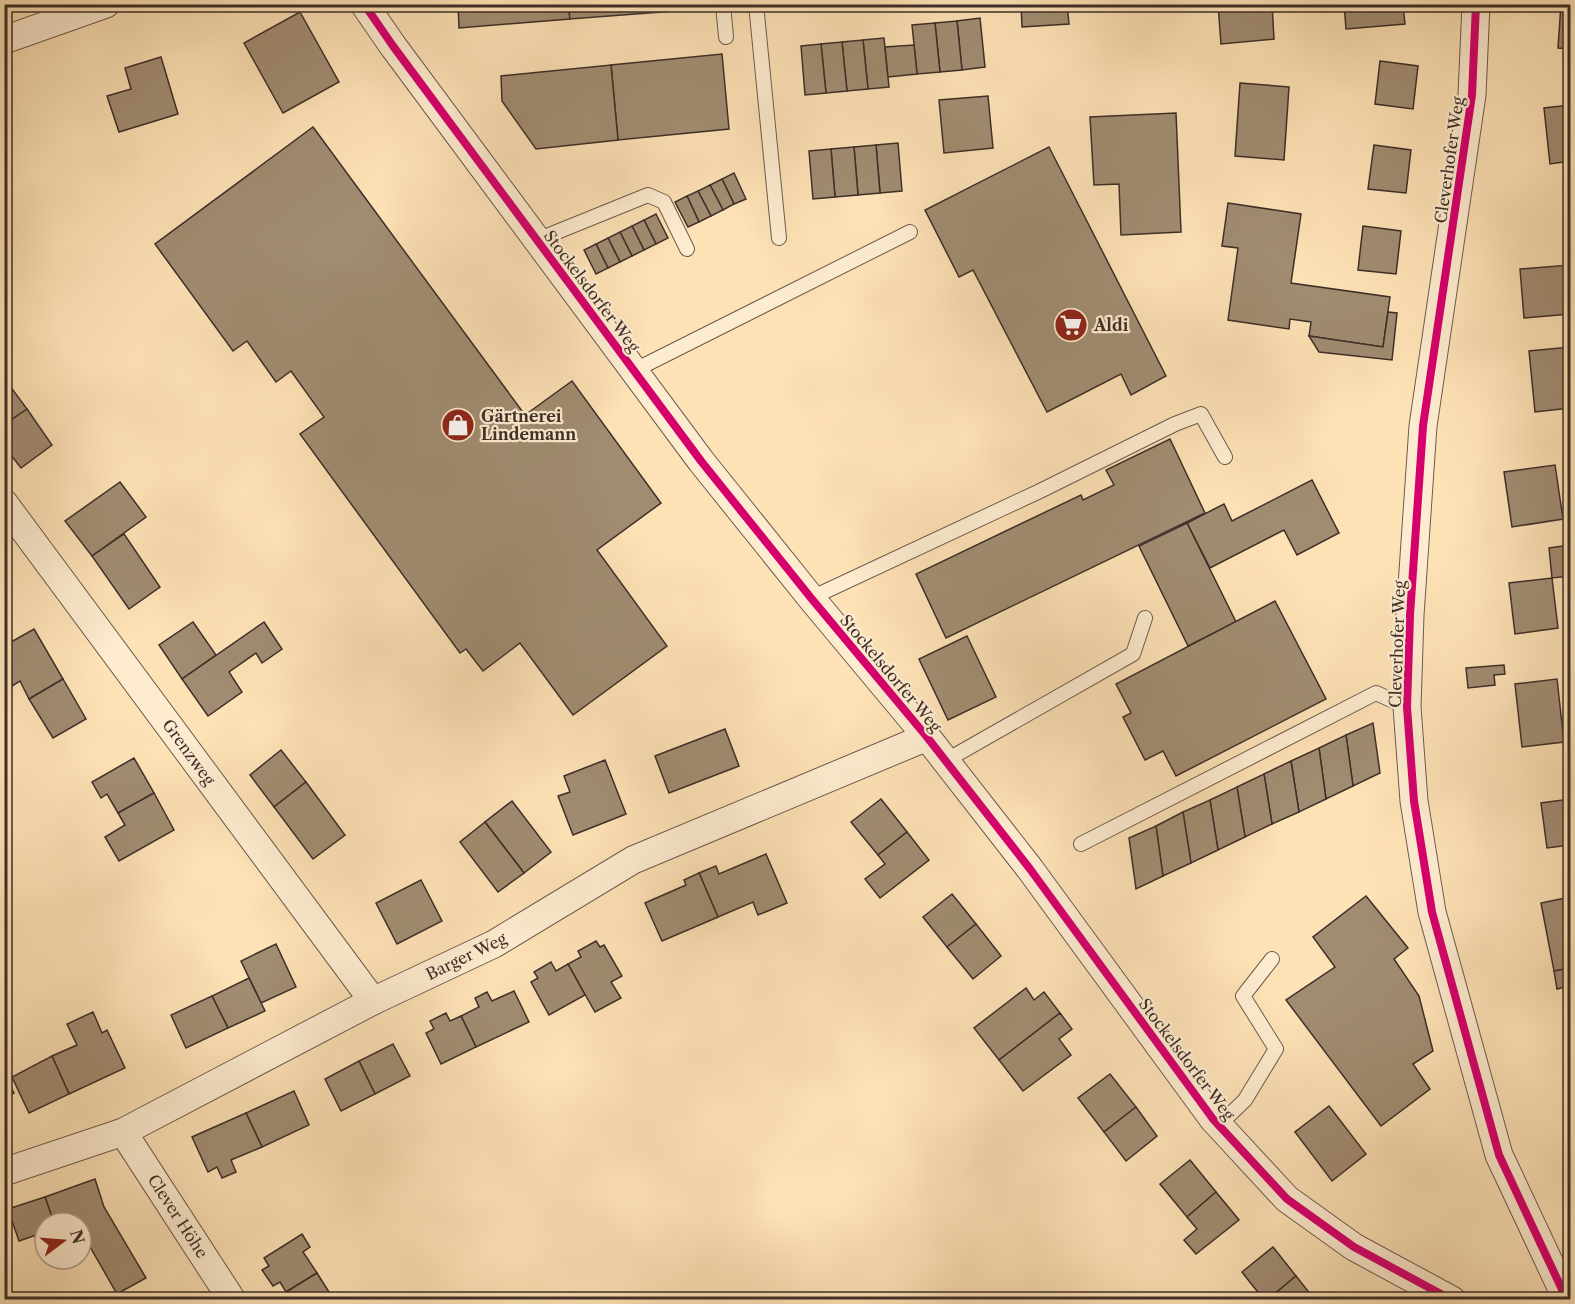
<svg xmlns="http://www.w3.org/2000/svg" width="1575" height="1304" viewBox="0 0 1575 1304" font-family="'Libre Caslon Text',serif">
<rect width="100%" height="100%" fill="#fde2b6"/>
<filter id="stains"><feTurbulence type="fractalNoise" baseFrequency=".00333" numOctaves="4"/><feColorMatrix values="0 0 0 0 .2 0 0 0 0 .09 0 0 0 0 .02 0 0 0 .5 -.17"/></filter>
<radialGradient id="worn" r=".72"><stop offset=".6" stop-color="#630" stop-opacity="0"/><stop offset="1" stop-color="#630" stop-opacity=".3"/></radialGradient>
<g fill="#a18c72" stroke="#3d2e29" stroke-width="1.5">
<polygon points="458,4 568,4 570,19 459,28"/>
<polygon points="568,4 688,4 688,10 570,19"/>
<polygon points="1021,4 1067,4 1069,24 1022,27"/>
<polygon points="1218,4 1272,4 1274,39 1221,44"/>
<polygon points="1344,4 1403,4 1405,24 1346,29"/>
<polygon points="1561,4 1570,4 1570,49 1558,48"/>
<polygon points="300,12 339,82 283,113 244,43"/>
<polygon points="980,18 985,67 962,70 957,21"/>
<polygon points="957,21 962,70 940,72 935,23"/>
<polygon points="935,23 940,72 917,74 912,25"/>
<polygon points="884,38 889,87 868,89 863,40"/>
<polygon points="863,40 868,89 847,91 842,42"/>
<polygon points="842,42 847,91 826,93 821,44"/>
<polygon points="821,44 826,93 805,95 801,46"/>
<polygon points="914,45 917,74 888,77 885,47"/>
<polygon points="722,54 729,129 618,140 611,65"/>
<polygon points="161,57 178,114 119,132 107,96 131,89 125,68"/>
<polygon points="1380,61 1418,66 1413,109 1375,104"/>
<polygon points="611,65 618,140 536,149 502,101 501,76"/>
<polygon points="1240,83 1289,87 1284,160 1235,156"/>
<polygon points="988,96 993,148 944,153 939,100"/>
<polygon points="1570,105 1570,161 1550,164 1544,108"/>
<polygon points="1176,113 1181,232 1121,235 1119,184 1094,185 1090,117"/>
<polygon points="313,127 525,415 572,381 661,503 597,550 667,646 573,715 520,643 483,671 466,649 460,653 300,434 324,417 291,371 276,382 247,341 233,351 155,244"/>
<polygon points="898,143 902,191 880,193 876,145"/>
<polygon points="876,145 880,193 858,195 854,147"/>
<polygon points="1374,145 1411,150 1406,193 1368,189"/>
<polygon points="854,147 858,195 835,197 831,149"/>
<polygon points="1049,147 1166,376 1131,395 1121,374 1047,412 973,270 959,277 925,210"/>
<polygon points="831,149 835,197 813,199 809,151"/>
<polygon points="734,173 746,199 734,204 722,179"/>
<polygon points="722,179 734,204 723,210 710,185"/>
<polygon points="710,185 723,210 711,216 698,191"/>
<polygon points="698,191 711,216 699,222 687,196"/>
<polygon points="687,196 699,222 688,227 675,202"/>
<polygon points="1228,203 1301,214 1291,283 1390,297 1383,347 1309,336 1311,322 1290,319 1289,329 1228,320 1238,248 1222,246"/>
<polygon points="656,214 668,238 656,244 644,220"/>
<polygon points="644,220 656,244 644,250 632,226"/>
<polygon points="632,226 644,250 632,256 620,232"/>
<polygon points="1363,226 1401,231 1396,274 1358,270"/>
<polygon points="620,232 632,256 620,262 608,238"/>
<polygon points="608,238 620,262 608,268 596,244"/>
<polygon points="596,244 608,268 596,274 584,250"/>
<polygon points="1570,265 1570,314 1524,318 1520,269"/>
<polygon points="1388,312 1397,313 1392,360 1319,352 1309,336 1383,347"/>
<polygon points="1570,347 1570,408 1535,412 1529,351"/>
<polygon points="4,378 27,409 4,425"/>
<polygon points="1570,408 1570,436 1567,436 1564,409"/>
<polygon points="27,409 52,445 21,468 4,446 4,425"/>
<polygon points="1170,439 1205,513 946,638 916,574 1081,495 1083,500 1114,485 1106,470"/>
<polygon points="1555,465 1563,519 1512,527 1504,472"/>
<polygon points="1312,480 1339,533 1297,555 1284,530 1210,568 1187,523 1224,504 1232,521"/>
<polygon points="120,482 146,517 92,556 65,521"/>
<polygon points="1187,523 1236,622 1188,646 1139,546"/>
<polygon points="124,534 160,587 129,609 92,556"/>
<polygon points="1570,545 1570,576 1552,578 1549,548"/>
<polygon points="1552,578 1558,628 1515,634 1509,583"/>
<polygon points="1275,601 1326,699 1176,776 1163,751 1145,760 1123,717 1131,713 1116,684"/>
<polygon points="193,622 216,655 182,679 159,645"/>
<polygon points="264,622 282,649 262,663 256,653 229,672 242,692 208,716 182,679"/>
<polygon points="34,629 63,679 29,699 20,681 9,688 4,679 4,646"/>
<polygon points="967,636 996,697 948,720 919,659"/>
<polygon points="1504,665 1505,674 1494,675 1495,685 1468,688 1466,668"/>
<polygon points="63,679 86,719 53,738 29,699"/>
<polygon points="1557,679 1564,742 1522,747 1515,684"/>
<polygon points="1373,723 1380,773 1353,786 1346,735"/>
<polygon points="725,729 739,766 669,793 655,756"/>
<polygon points="1346,735 1353,786 1326,799 1319,748"/>
<polygon points="1319,748 1326,799 1299,812 1291,761"/>
<polygon points="281,750 306,782 274,807 250,775"/>
<polygon points="134,758 154,793 118,813 107,794 101,798 92,782"/>
<polygon points="605,760 626,814 573,835 558,796 570,792 564,776"/>
<polygon points="1291,761 1299,812 1272,824 1264,774"/>
<polygon points="1264,774 1272,824 1245,837 1237,787"/>
<polygon points="306,782 345,835 313,859 274,807"/>
<polygon points="1237,787 1245,837 1218,850 1210,800"/>
<polygon points="154,793 174,830 119,861 105,837 125,825 118,813"/>
<polygon points="881,799 907,832 878,855 851,822"/>
<polygon points="1570,799 1570,845 1547,848 1541,803"/>
<polygon points="1210,800 1218,850 1191,863 1183,812"/>
<polygon points="512,801 551,852 524,873 485,822"/>
<polygon points="1183,812 1191,863 1163,876 1156,826"/>
<polygon points="485,822 524,873 498,892 460,842"/>
<polygon points="1156,826 1163,876 1136,889 1129,838"/>
<polygon points="907,832 929,860 880,898 865,879 885,864 878,855"/>
<polygon points="766,854 787,903 758,915 753,902 718,917 699,873 716,866 719,874"/>
<polygon points="699,873 718,917 662,941 645,903 686,885 684,880"/>
<polygon points="421,880 442,921 397,944 376,903"/>
<polygon points="952,894 976,924 947,947 923,917"/>
<polygon points="1366,896 1408,948 1394,959 1419,996 1433,1051 1413,1064 1430,1089 1381,1126 1286,1000 1335,967 1313,937"/>
<polygon points="1570,897 1570,968 1554,971 1541,903"/>
<polygon points="976,924 1001,956 973,979 947,947"/>
<polygon points="596,941 600,947 604,945 622,976 611,982 621,998 595,1012 568,964 581,957 578,951"/>
<polygon points="276,944 296,987 261,1003 241,961"/>
<polygon points="551,962 556,971 568,964 585,995 549,1015 531,982 538,978 534,972"/>
<polygon points="1570,968 1570,986 1557,989 1554,971"/>
<polygon points="249,978 265,1011 228,1028 212,996"/>
<polygon points="1026,988 1034,1000 1044,992 1060,1013 999,1060 974,1028"/>
<polygon points="514,991 529,1022 476,1047 461,1016 479,1007 475,998 487,992 492,1001"/>
<polygon points="212,996 228,1028 186,1048 171,1015"/>
<polygon points="1570,1008 1570,1037 1564,1010"/>
<polygon points="93,1012 102,1033 107,1030 125,1068 69,1094 52,1056 77,1045 67,1024"/>
<polygon points="446,1013 450,1021 461,1016 476,1047 441,1064 426,1033 434,1029 430,1021"/>
<polygon points="1060,1013 1072,1029 1059,1039 1071,1055 1023,1091 999,1060"/>
<polygon points="393,1044 410,1076 375,1094 359,1061"/>
<polygon points="52,1056 69,1094 29,1113 12,1077"/>
<polygon points="359,1061 375,1094 341,1111 325,1079"/>
<polygon points="1110,1074 1136,1107 1104,1132 1078,1098"/>
<polygon points="4,1075 14,1093 4,1098"/>
<polygon points="294,1091 309,1125 262,1147 246,1113"/>
<polygon points="1329,1106 1366,1154 1332,1181 1295,1132"/>
<polygon points="1136,1107 1157,1136 1126,1161 1104,1132"/>
<polygon points="246,1113 262,1147 231,1160 236,1172 222,1178 217,1167 208,1172 192,1137"/>
<polygon points="1190,1160 1216,1192 1187,1217 1160,1184"/>
<polygon points="95,1179 104,1207 146,1278 117,1294 81,1231 81,1223 76,1223 75,1221 70,1223 54,1223 45,1197"/>
<polygon points="1216,1192 1239,1220 1196,1254 1184,1240 1197,1229 1187,1217"/>
<polygon points="45,1197 54,1223 45,1223 45,1232 19,1241 8,1209"/>
<polygon points="302,1234 310,1247 303,1252 317,1273 286,1292 280,1282 273,1286 262,1270 269,1266 264,1258"/>
<polygon points="1273,1247 1296,1276 1267,1300 1264,1300 1242,1272"/>
<polygon points="317,1273 334,1300 291,1300 286,1292"/>
<polygon points="1296,1276 1315,1300 1267,1300"/>
</g>
<g fill="none" stroke-linecap="round" stroke-linejoin="round">
<defs>
<g id="service">
<polyline points="723,4 726,37"/>
<polyline points="756,4 779,238"/>
<polyline points="537,240 648,195 664,202 687,249"/>
<polyline points="633,371 910,232"/>
<polyline points="811,598 1040,491 1175,424 1201,414 1225,457"/>
<polyline points="945,761 1133,654 1145,618"/>
<polyline points="1081,844 1376,693 1407,707"/>
<polyline points="1219,1125 1245,1100 1276,1049 1243,996 1272,959"/>
</g>
<g id="minor">
<polyline points="364,4 393,46 701,461 811,598 927,737 1030,869 1213,1119 1287,1199 1354,1247 1452,1300"/>
<polyline points="1476,4 1472,95 1423,426 1410,615 1407,707 1414,801 1432,912 1499,1155 1567,1300"/>
<polyline points="4,40 106,4"/>
<polyline points="4,503 373,1001"/>
<polyline points="123,1132 232,1300"/>
<polyline points="4,1172 123,1132 373,1001 494,944 633,860 927,737"/>
</g>
</defs>
<use href="#service" stroke="#6d5b4c" stroke-width="16"/>
<use href="#minor" stroke="#6d5b4c" stroke-width="29"/>
<use href="#service" stroke="#feecd0" stroke-width="14"/>
<use href="#minor" stroke="#feecd0" stroke-width="27"/>
<defs>
<g id="cycleway">
<polyline points="364,4 393,46 701,461 811,598 927,737 1030,869 1213,1119 1287,1199 1354,1247 1452,1300"/>
<polyline points="1476,4 1472,95 1423,426 1410,615 1407,707 1414,801 1432,912 1499,1155 1567,1300"/>
</g>
</defs>
<use href="#cycleway" stroke="#feecd0" stroke-width="11"/>
<use href="#cycleway" stroke="#d6006c" stroke-width="8"/>
</g>
<defs>
<symbol id="supermarket-disc" viewBox="-11 -11 22 22"><circle r="9.5" fill="#8f2418" stroke="#feecd0"/><path d="M-6-5.5h2.5l.6 2H6L4.5 2H-2.5L-4.4-4H-6ZM-1.5 3.2a1.3 1.3 0 1 0 .1 0ZM3 3.2a1.3 1.3 0 1 0 .1 0Z" fill="#fff"/></symbol>
<symbol id="shop-disc" viewBox="-11 -11 22 22"><circle r="9.5" fill="#8f2418" stroke="#feecd0"/><path d="M-5-2.5h2.3a2.7 3.5 0 0 1 5.4 0H5L5.5 6h-11ZM-1.5-2.5h3a1.5 2.3 0 0 0-3 0Z" fill="#fff"/></symbol>
</defs>
<g fill-rule="evenodd">
<use href="#supermarket-disc" x="1052" y="306" width="38" height="38"/>
<use href="#shop-disc" x="439" y="406" width="38" height="38"/>
</g>
<g text-anchor="middle" dominant-baseline="central" stroke-width="4.5" stroke-linejoin="round" paint-order="stroke">
<g font-size="16" fill="#3d2e29" stroke="#feecd0">
<text transform="translate(1449 160) rotate(-82)">Cleverhofer Weg</text>
<text transform="translate(592 291) rotate(53)">Stockelsdorfer Weg</text>
<text transform="translate(1397 644) rotate(-88)">Cleverhofer Weg</text>
<text transform="translate(891 673) rotate(50)">Stockelsdorfer Weg</text>
<text transform="translate(189 752) rotate(54)">Grenzweg</text>
<text transform="translate(466 956) rotate(-26)">Barger Weg</text>
<text transform="translate(1187 1059) rotate(53)">Stockelsdorfer Weg</text>
<text transform="translate(178 1216) rotate(57)">Clever Höhe</text>
</g>
<g font-size="16" font-weight="bold" fill="#3d2e29" stroke="#feecd0" text-anchor="start">
<text x="1094" y="325">Aldi</text>
<text x="481" y="416">Gärtnerei<tspan x="481" dy="18">Lindemann</tspan></text>
</g>
</g>
<rect width="1575" height="1304" fill="none" stroke="#fde2b6" stroke-width="24"/>
<rect x="6" y="6" width="1563" height="1292" fill="none" stroke="#3d2e29" stroke-width="3"/>
<rect x="12" y="12" width="1551" height="1280" fill="none" stroke="#3d2e29" stroke-width="1.5"/>
<g transform="translate(63 1241) rotate(74)"><circle r="28" fill="#feecd0" stroke="#b1a08d" stroke-width="1.5"/>
<path d="M0-4.5L10 22L0 15L-10 22Z" fill="#8f2418"/>
<text y="-9" font-size="16" font-weight="bold" text-anchor="middle" fill="#3d2e29">N</text>
</g>
<rect width="100%" height="100%" filter="url(#stains)"/>
<rect width="100%" height="100%" fill="url(#worn)"/>
</svg>
